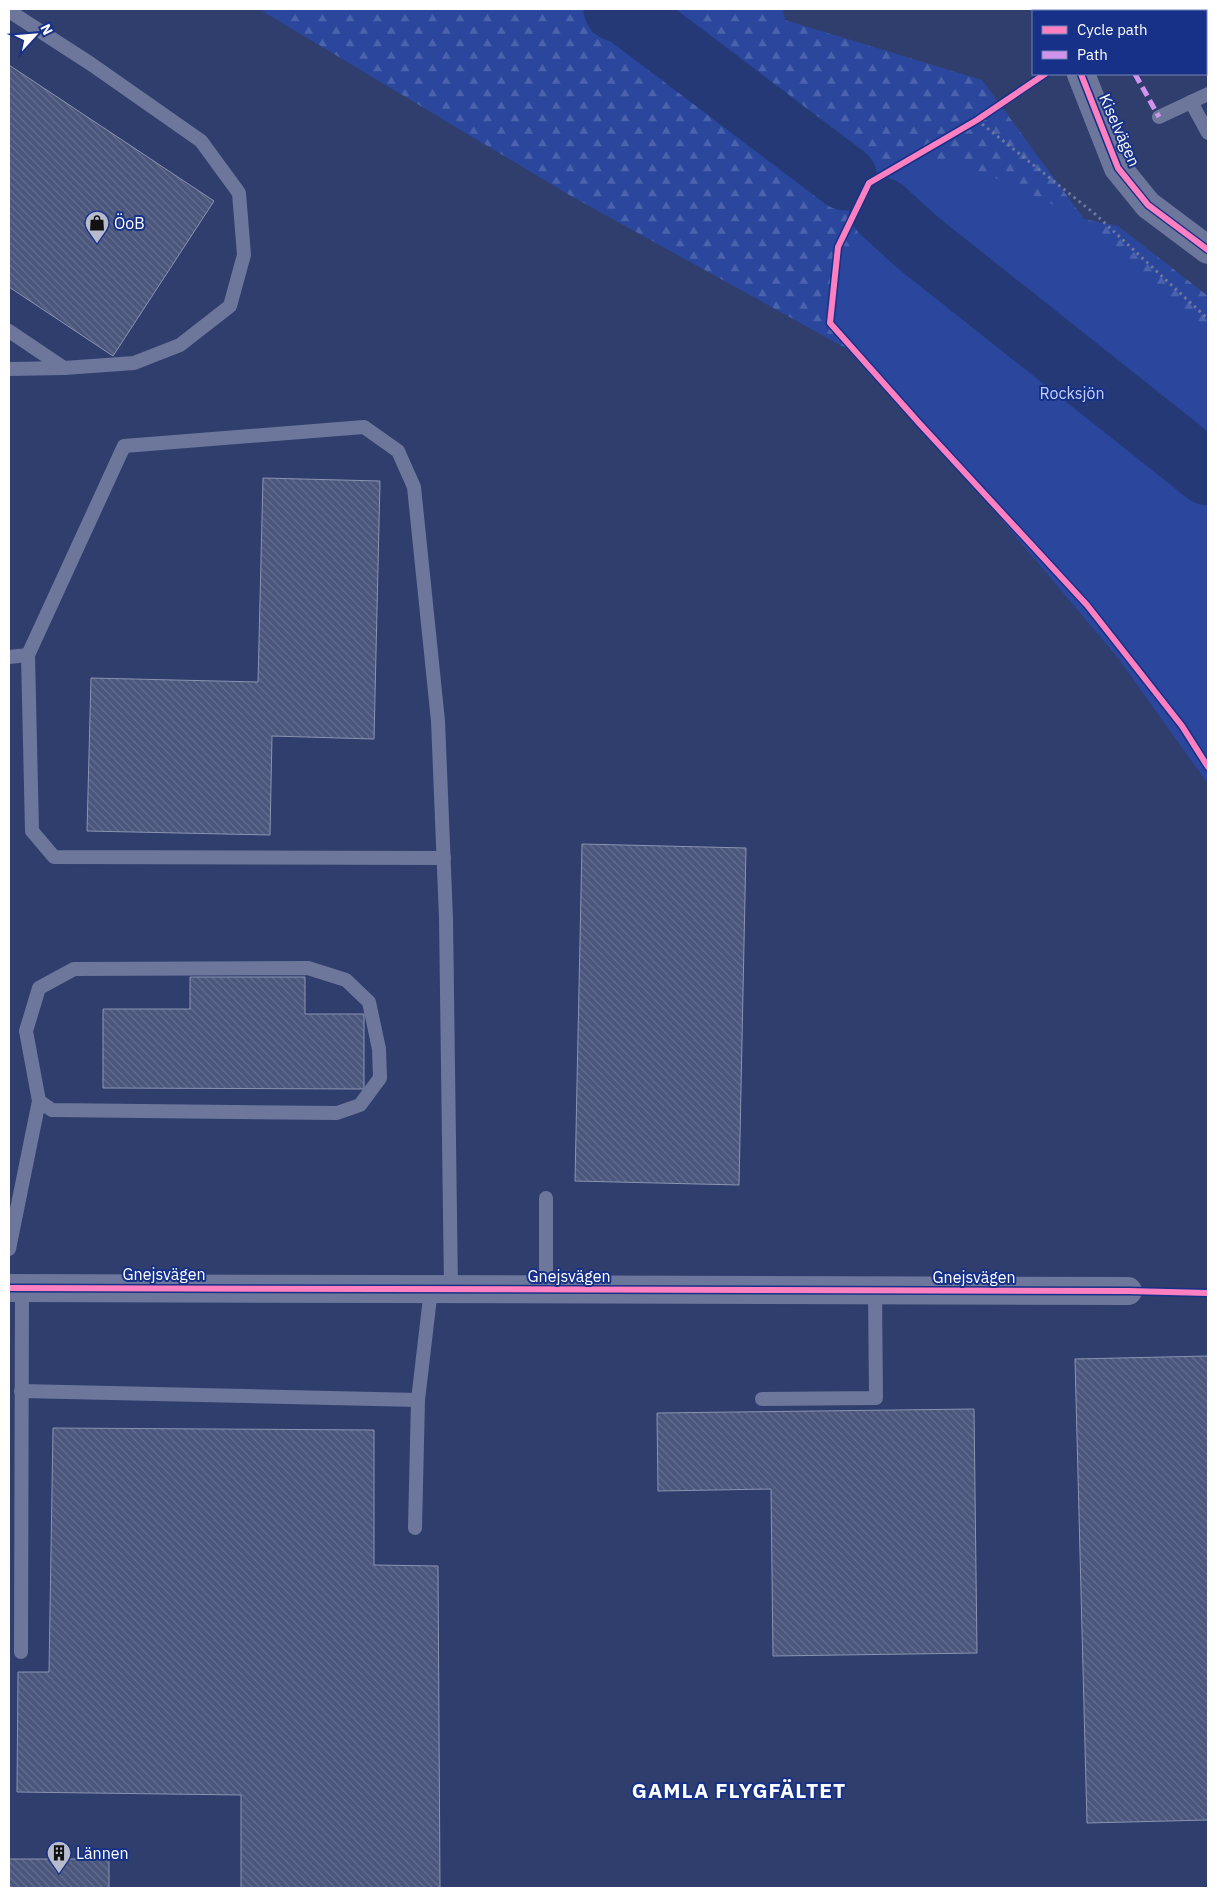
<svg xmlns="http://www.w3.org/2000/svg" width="1217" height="1897" viewBox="0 0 1217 1897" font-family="'IBM Plex Sans',sans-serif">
<defs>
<pattern id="forest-firs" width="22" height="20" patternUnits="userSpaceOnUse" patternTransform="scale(1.25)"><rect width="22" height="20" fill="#2a479d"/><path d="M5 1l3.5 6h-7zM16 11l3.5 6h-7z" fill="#4a63ac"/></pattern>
<pattern id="building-back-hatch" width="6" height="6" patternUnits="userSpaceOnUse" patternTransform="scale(1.25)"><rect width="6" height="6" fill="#4a567c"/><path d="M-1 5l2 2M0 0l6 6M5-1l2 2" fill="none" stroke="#656f90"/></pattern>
</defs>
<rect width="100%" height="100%" fill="#303e6d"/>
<g fill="url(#forest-firs)">
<polygon points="259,9 783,9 785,20 982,80 1084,219 1118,226 1208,296 1208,753 860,356 571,196"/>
<polygon points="1105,9 1208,9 1208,22 1206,23 1206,11 1106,11"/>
</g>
<polygon fill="#2a479d" points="945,159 993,177 1084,219 1208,334 1208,784 1118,658 986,501 860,356 838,317 835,281 881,183 910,163"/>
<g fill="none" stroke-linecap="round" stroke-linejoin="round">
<g stroke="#253977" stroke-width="65">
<polyline points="616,9 627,13 845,178"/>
<polyline points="882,210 917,242 1208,473"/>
</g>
</g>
<g fill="url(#building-back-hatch)" stroke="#8a93b1">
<polygon points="9,65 214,201 113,356 9,287"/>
<polygon points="263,478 380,481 374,739 272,736 270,835 87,831 91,678 258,682"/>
<polygon points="582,844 746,848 739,1185 575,1181"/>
<polygon points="190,977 305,977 305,1014 364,1014 364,1089 103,1088 103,1009 190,1009"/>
<polygon points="1208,1356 1208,1820 1087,1823 1075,1359"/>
<polygon points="974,1409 977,1653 773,1656 771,1489 658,1491 657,1413"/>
<polygon points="53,1428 374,1430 374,1565 438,1566 440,1888 241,1888 241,1795 17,1792 18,1672 49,1672"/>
<rect x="9" y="1859" width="100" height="29"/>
</g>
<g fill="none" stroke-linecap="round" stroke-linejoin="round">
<polyline stroke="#6c779b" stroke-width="3" stroke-dasharray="2.5 4" stroke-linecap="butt" points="977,120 1095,214 1208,319"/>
<g stroke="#6c779b" stroke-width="14">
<polyline points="9,11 91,64 201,141 239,193 244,255 230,306 180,345 134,363 64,368 9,369"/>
<polyline points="1191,102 1208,133"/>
<polyline points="1159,117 1208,94"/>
<polyline points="9,331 64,368"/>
<polyline points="28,655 32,831 54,857 444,858"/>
<polyline points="9,657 28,655 124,446 364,427 398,451 414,487 438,721 446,918 451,1289"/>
<polyline points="9,1249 39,1101 26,1031 39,988 74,969 308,968 346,980 369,1002 379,1049 380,1078 360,1105 337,1113 52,1110 39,1101"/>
<polyline points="546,1289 546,1198"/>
<polyline points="21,1391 418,1400 431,1289"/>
<polyline points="762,1399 876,1398 875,1290"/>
<polyline points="415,1528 418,1400"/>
<polyline points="21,1652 22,1288"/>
</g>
<g stroke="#6c779b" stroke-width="28">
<polyline points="1060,9 1060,11"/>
<polyline points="1081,74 1118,168 1148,205 1208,250"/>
<polyline points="9,1288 1128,1291"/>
</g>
<g stroke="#d193ec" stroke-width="5" stroke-dasharray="10 5" stroke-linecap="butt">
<polyline points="1101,9 1102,11"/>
<polyline points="1135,74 1159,117"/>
</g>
<defs>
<g id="cycleway">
<polyline points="1045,74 977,120 869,183 838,247 830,323 920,424 1087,605 1182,726 1208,767"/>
<polyline points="1081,74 1118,168 1148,205 1208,250"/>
<polyline points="9,1288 1128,1291 1208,1293"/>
</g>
</defs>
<use href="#cycleway" stroke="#163187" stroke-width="9"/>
<use href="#cycleway" stroke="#ff80c0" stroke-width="6"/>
</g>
<defs>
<symbol id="shop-pin" viewBox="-11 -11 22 30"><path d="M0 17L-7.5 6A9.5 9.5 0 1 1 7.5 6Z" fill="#b7bbcc" stroke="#163187"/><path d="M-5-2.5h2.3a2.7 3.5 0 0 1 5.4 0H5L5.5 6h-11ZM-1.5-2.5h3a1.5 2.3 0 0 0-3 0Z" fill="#111"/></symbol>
<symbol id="building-pin" viewBox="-11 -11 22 30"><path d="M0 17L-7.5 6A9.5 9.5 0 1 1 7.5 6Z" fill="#b7bbcc" stroke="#163187"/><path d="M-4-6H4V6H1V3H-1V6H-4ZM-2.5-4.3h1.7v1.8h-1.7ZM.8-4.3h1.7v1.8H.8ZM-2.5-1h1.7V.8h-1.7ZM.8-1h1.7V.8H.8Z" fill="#111"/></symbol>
</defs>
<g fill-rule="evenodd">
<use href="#shop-pin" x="83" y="209" width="28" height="38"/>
<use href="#building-pin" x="45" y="1839" width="28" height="38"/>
</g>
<g text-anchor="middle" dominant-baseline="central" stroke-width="4" stroke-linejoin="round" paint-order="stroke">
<g font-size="16" fill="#fff" stroke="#163187">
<text transform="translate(1120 130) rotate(66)">Kiselvägen</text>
<text x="164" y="1274">Gnejsvägen</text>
<text x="569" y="1276">Gnejsvägen</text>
<text x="974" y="1277">Gnejsvägen</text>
</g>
<g font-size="16" fill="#fff" stroke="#163187" text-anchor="start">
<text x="114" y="223">ÖoB</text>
<text x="76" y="1853">Lännen</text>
</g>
<g font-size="16" fill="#c2d0fa" stroke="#163187">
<text x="1072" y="393">Rocksjön</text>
</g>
<g font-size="21" font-weight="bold" letter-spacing="1" fill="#fff" stroke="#163187">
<text x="739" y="1790">GAMLA FLYGFÄLTET</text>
</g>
</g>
<rect width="1217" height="1897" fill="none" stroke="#ffffff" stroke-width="20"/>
<rect x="1032" y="10" width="175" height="65" fill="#163187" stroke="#7383b7"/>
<rect x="1042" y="26" width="25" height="8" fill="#ff80c0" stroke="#7383b7"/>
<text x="1077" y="35" font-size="15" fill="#ffffff">Cycle path</text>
<rect x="1042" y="51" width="25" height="8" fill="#d193ec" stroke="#7383b7"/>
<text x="1077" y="60" font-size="15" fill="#ffffff">Path</text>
<g transform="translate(35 35) rotate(64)" stroke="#163187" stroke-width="4" paint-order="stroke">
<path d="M0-4L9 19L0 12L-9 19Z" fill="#ffffff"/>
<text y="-8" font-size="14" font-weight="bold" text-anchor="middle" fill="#ffffff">N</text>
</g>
</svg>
